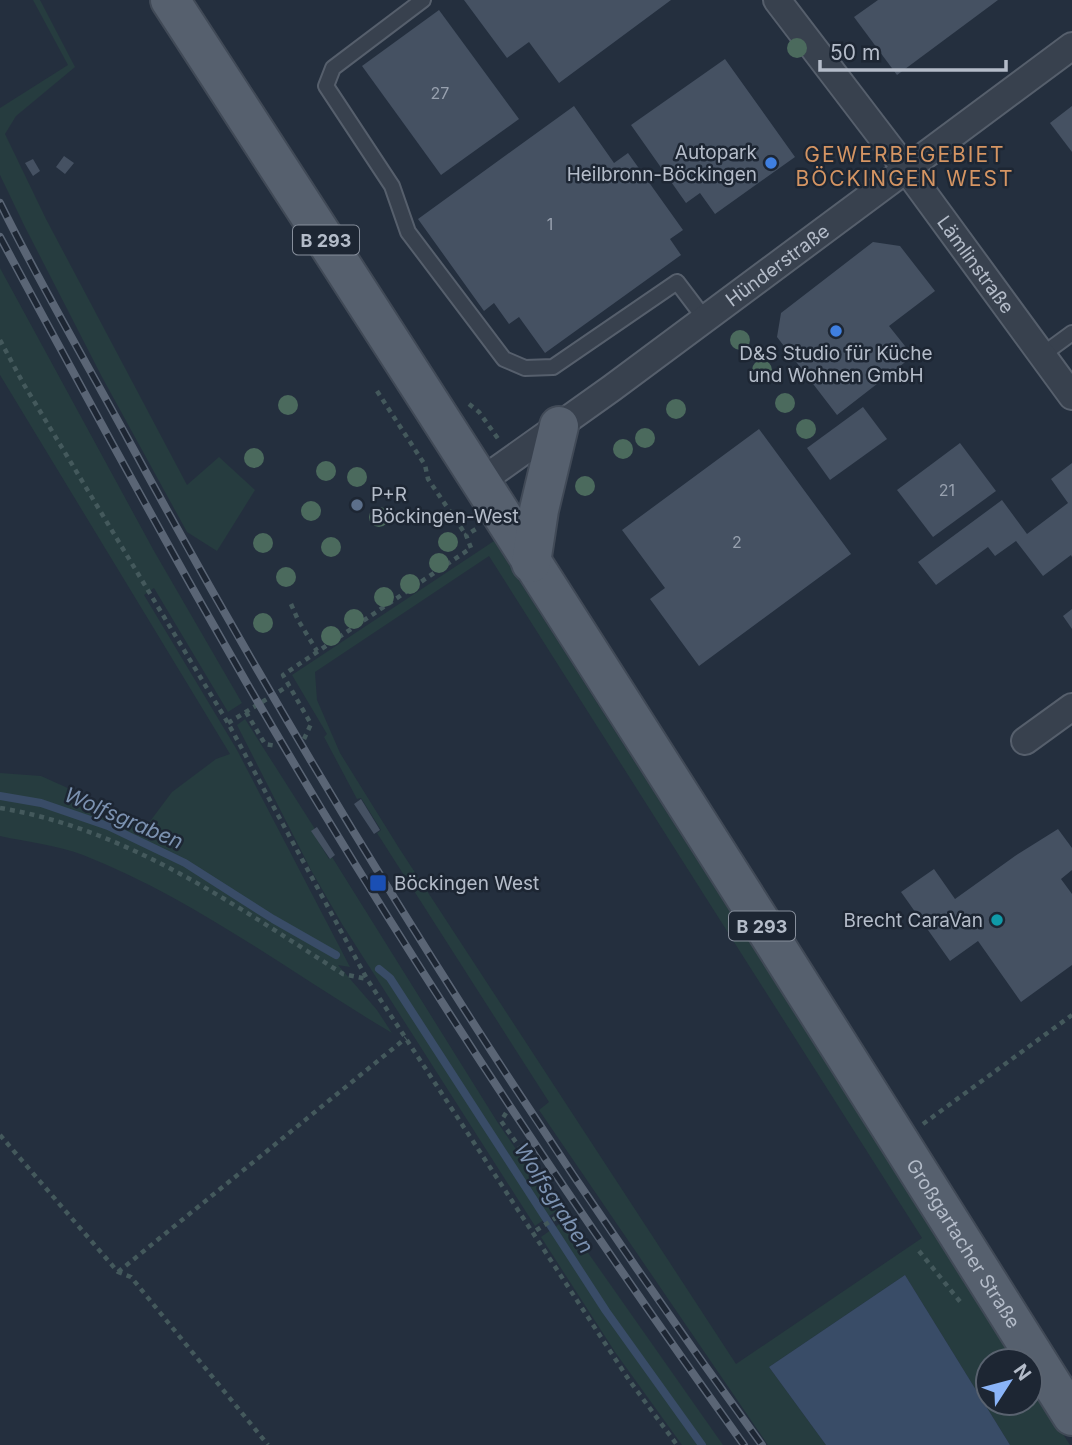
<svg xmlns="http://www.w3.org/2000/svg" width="1072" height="1445" viewBox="0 0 1072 1445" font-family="Inter,sans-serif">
<rect width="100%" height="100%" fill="#242f3e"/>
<g fill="#263c3f" fill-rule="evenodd">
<polygon points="33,0 40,0 75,67 16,116 5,134 46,219 187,485 219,457 255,490 217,551 187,532 102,377 24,225 0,175 0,108 68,65"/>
<path d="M 0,268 L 154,551 L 242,703 L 228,712 L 154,588 L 144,595 L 237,750 L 350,967 L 338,965 L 377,1010 L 392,1033 C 289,972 195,899 83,855 C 57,845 27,842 0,836 L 0,773 L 41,776 L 148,824 L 172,792 L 216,759 L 230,754 L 0,375 Z"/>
<path d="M 494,541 L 1016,1361 L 988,1361 L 988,1403 L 1030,1403 L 1030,1383 L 1070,1445 L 1010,1445 L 905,1275 L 769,1367 L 826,1445 L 768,1445 L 539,1110 L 549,1102 L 377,833 L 381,830 L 361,798 L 357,799 L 324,737 L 327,734 L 292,675 ZM 489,556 L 922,1238 L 736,1364 L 399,848 L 340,753 L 317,700 L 315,672 Z"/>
<polygon points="245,719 315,829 312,831 329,859 332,857 498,1123 558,1210 535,1226 342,924 311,870 237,725"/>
<polygon points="565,1220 723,1445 682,1445 615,1352 541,1237"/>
</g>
<polygon fill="#394c67" points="905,1275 1010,1445 826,1445 769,1367"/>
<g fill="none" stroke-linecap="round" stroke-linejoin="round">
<g stroke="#394c67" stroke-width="8">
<polyline points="0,796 41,803 108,826 185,863 273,919 336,955"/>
<polyline points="379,969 390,978 606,1311 702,1445"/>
</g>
</g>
<g fill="#455162">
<polygon points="464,0 671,0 559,83 529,42 507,58"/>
<polygon points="878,0 998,0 897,75 854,17"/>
<polygon points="439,10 519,119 441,175 362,66"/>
<polygon points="725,59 795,157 715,214 700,193 686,203 631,125"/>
<polygon points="574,106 614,163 628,153 683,230 670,239 681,255 545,353 519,317 509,324 494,303 484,311 418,219"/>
<polygon points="1072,106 1072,152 1050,123"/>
<polygon points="64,156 74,163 65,174 56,167"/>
<polygon points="33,159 40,171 33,176 25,163"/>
<polygon points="873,242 900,246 935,291 889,326 913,356 837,415 777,337 781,313"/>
<polygon points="863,407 887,439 830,480 807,448"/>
<polygon points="759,429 851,554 699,666 650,599 665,588 622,530"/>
<polygon points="960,443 996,491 933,537 897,490"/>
<polygon points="1072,463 1072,557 1071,555 1043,576 1016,541 995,556 988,547 936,585 918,562 1002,500 1027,534 1068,503 1051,479"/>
<polygon points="1072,609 1072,629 1063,616"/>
<polygon points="361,799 380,830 374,834 354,804"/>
<polygon points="317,827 335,855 330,859 311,831"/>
<polygon points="1058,829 1072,848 1072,870 1061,879 1072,894 1072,965 1021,1002 978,941 950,961 901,892 934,869 955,899 1015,856"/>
</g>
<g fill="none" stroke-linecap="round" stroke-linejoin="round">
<defs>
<g id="service">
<polyline points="423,0 333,68 326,86 392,186 408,232 504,359 525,368 553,367 677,282 705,319"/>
<polyline points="1042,355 1072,333"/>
</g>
<g id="minor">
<path id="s1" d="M 777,0 L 906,169 L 1072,396"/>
<path id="s2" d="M 480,482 L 612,388 L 1072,46"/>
<polyline points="1025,741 1072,707"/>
</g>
<g id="primary">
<path id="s3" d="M 170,0 C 475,469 775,942 1072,1416"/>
<polyline points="531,563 539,510 559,426"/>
</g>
</defs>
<use href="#service" stroke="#565f6c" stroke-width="18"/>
<use href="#minor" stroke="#565f6c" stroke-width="30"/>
<use href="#primary" stroke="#414a57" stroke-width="42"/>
<g stroke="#44595c" stroke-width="4.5" stroke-dasharray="5 5" stroke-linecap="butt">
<polyline points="0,340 23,383 228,723 367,979 629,1380 677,1445"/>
<polyline points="377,391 425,465 428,479 466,535"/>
<polyline points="469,404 479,412 499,440"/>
<polyline points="291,604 298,620 317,651"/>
<polyline points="246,712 265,744 276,746"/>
<polyline points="228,723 288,686"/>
<polyline points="304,739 311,724 283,675 471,548 466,535 476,529"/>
<path d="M 0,808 C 128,829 236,906 343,974 L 367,979"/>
<polyline points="506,1113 501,1121 565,1212 532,1233"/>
<polyline points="923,1124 1072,1015"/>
<polyline points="0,1135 118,1272 131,1277 268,1445"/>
<polyline points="919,1251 962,1304"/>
<polyline points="118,1272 406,1038"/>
</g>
<use href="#service" stroke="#38414e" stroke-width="14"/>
<use href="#minor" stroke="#38414e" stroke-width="26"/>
<use href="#primary" stroke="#56606e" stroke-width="38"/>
<defs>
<g id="rail">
<path d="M 0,203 C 40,284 86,362 129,441 C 318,789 529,1125 762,1445"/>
<path d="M 0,237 C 105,431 210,626 325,815 C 456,1031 597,1240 744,1445"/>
</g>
</defs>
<use href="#rail" stroke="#5a6575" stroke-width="8"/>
<use href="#rail" stroke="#1d2633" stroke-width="5" stroke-dasharray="16" stroke-linecap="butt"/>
</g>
<g fill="#4b6a5d">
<circle cx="797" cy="48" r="10"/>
<circle cx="740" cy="340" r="10"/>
<circle cx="762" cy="370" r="10"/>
<circle cx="785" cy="403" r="10"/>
<circle cx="288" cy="405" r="10"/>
<circle cx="676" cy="409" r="10"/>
<circle cx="806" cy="429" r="10"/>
<circle cx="645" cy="438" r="10"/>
<circle cx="623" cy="449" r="10"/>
<circle cx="254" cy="458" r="10"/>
<circle cx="326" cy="471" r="10"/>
<circle cx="357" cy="477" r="10"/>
<circle cx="585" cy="486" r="10"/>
<circle cx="311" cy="511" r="10"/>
<circle cx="379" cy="517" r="10"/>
<circle cx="448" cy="542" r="10"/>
<circle cx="263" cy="543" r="10"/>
<circle cx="331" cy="547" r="10"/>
<circle cx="439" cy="563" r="10"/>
<circle cx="286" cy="577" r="10"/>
<circle cx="410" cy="584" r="10"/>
<circle cx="384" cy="597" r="10"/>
<circle cx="354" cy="619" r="10"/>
<circle cx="263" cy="623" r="10"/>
<circle cx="331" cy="636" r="10"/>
</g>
<g fill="#3f7fe0" stroke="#1d2633" stroke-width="2.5">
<circle cx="771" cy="163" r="7"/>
<circle cx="836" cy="331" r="7"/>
</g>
<circle fill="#5c6f8a" stroke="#1d2633" stroke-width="2.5" cx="357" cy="505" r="7"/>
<rect fill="#1a4fb4" stroke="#1d2633" stroke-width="2.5" x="369" y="874" width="18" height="18" rx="3.5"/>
<circle fill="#0f9aa8" stroke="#1d2633" stroke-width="2.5" cx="997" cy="920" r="7"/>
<g text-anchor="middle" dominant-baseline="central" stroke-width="5" stroke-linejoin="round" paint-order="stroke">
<g font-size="16" fill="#98a1af">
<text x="440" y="93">27</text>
<text x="550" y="224">1</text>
<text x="947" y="490">21</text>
<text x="737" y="542">2</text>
</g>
<g fill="#1d2633" stroke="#878f9c" stroke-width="2">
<rect x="293" y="225.5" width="66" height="29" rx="5"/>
<rect x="729" y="911.5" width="66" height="29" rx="5"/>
</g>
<g font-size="18" font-weight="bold" fill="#b4bcc9">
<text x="326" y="240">B 293</text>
<text x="762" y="926">B 293</text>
</g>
<g font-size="19" fill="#b4bcc9" stroke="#1d2633" text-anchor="end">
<text x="757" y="152">Autopark<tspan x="757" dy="22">Heilbronn-Böckingen</tspan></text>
<text x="836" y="353" text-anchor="middle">D&amp;S Studio für Küche<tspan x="836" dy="22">und Wohnen GmbH</tspan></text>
<text x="371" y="494" text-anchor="start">P+R<tspan x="371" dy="22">Böckingen-West</tspan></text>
<text x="394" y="883" text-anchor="start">Böckingen West</text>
<text x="983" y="920">Brecht CaraVan</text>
</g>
<g font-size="19" fill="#b4bcc9" stroke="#1d2633">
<text stroke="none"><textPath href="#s2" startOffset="368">Hünderstraße</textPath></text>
<text stroke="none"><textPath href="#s1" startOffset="331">Lämlinstraße</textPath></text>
<text stroke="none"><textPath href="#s3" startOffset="1475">Großgartacher Straße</textPath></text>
</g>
<g font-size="21" letter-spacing="2" fill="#d59563" stroke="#1d2633">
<text x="905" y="154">GEWERBEGEBIET<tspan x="905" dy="24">BÖCKINGEN WEST</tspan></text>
</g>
<g font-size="21" font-style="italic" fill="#7c92b1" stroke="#1d2633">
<text transform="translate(124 818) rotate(23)">Wolfsgraben</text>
<text transform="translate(554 1198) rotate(57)">Wolfsgraben</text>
</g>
</g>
<g transform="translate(1009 1382) rotate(54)"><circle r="33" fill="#1d2633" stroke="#59626f" stroke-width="2"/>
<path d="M0-5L12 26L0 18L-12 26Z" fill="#8ab4f8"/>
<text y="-10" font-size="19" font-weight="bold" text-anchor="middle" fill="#b4bcc9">N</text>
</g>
<path d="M820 60v10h186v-10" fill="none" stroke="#b4bcc9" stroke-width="3.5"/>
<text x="830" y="60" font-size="21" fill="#b4bcc9" stroke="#1d2633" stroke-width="5" paint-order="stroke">50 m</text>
</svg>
